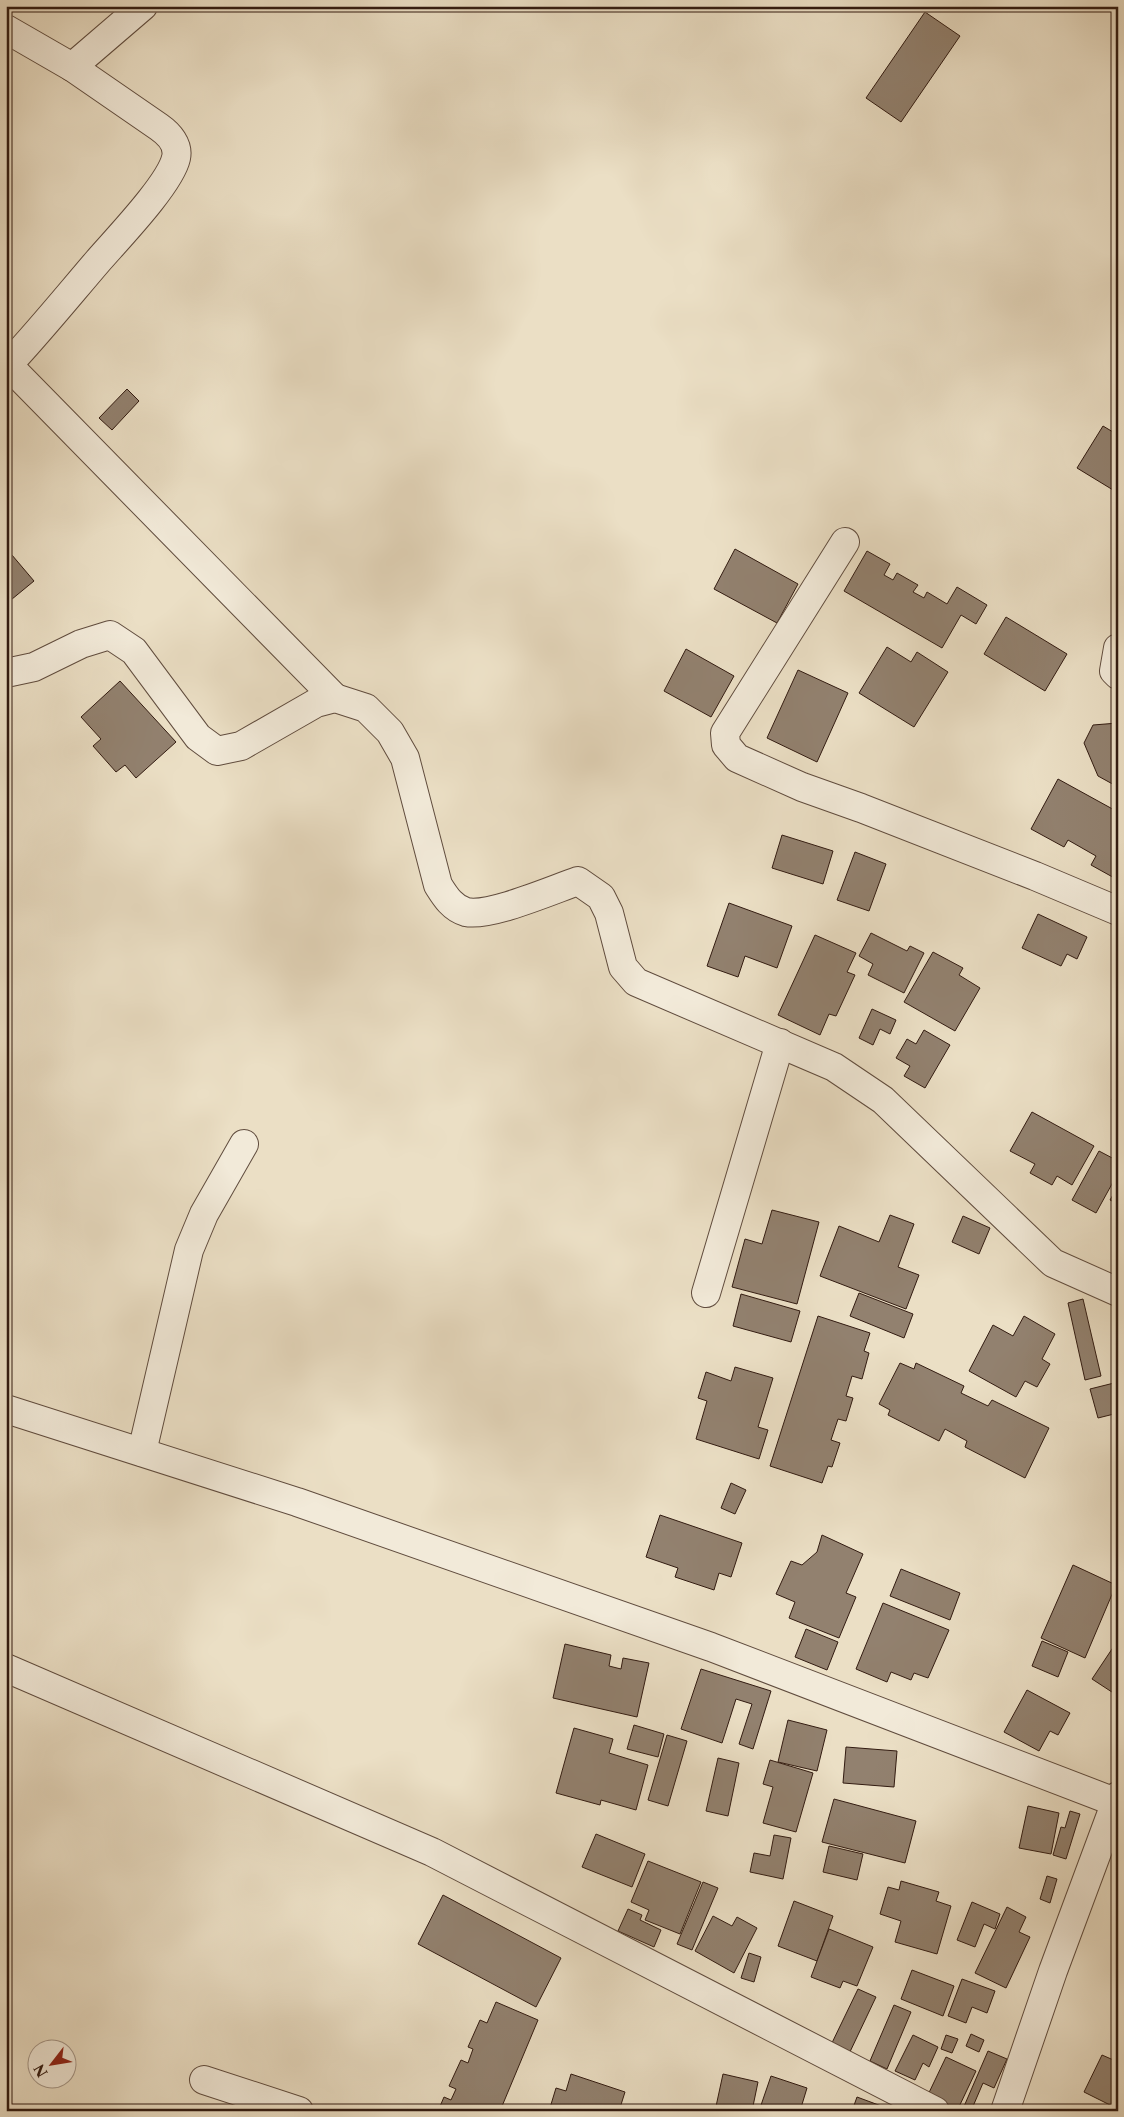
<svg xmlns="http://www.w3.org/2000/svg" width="1124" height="2117" viewBox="0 0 1124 2117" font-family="'Libre Caslon Text',serif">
<rect width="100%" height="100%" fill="#ebdfc5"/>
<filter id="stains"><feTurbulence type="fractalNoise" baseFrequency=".004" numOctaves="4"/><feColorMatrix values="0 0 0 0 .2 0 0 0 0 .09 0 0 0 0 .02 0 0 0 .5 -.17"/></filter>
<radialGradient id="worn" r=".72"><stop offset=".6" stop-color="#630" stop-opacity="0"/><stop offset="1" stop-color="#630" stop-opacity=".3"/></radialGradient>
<g fill="#92816f" stroke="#321b11">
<polygon points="925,12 960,36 901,122 866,98"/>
<polygon points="127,389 139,401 112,430 99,418"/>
<polygon points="1103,426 1118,435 1118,493 1077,468"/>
<polygon points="6,548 34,581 6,604"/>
<polygon points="735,549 798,584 777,623 714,589"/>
<polygon points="867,551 890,564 884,575 893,580 897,573 918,585 913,592 924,598 927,592 947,604 957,587 987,605 976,624 961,615 942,648 844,591"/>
<polygon points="1006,617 1067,654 1045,691 984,654"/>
<polygon points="887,647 911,662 917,652 948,672 914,727 859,693"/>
<polygon points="686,649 734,676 711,717 664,691"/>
<polygon points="798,670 848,693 817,762 767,738"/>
<polygon points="120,681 176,742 136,778 125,765 116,772 93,746 101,739 81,717"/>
<polygon points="1118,723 1118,787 1098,776 1084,743 1093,725"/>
<polygon points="1058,779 1118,812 1118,880 1091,865 1096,856 1068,840 1064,847 1031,829"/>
<polygon points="782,835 833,851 823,884 772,868"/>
<polygon points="855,852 886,864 869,911 837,900"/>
<polygon points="729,903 792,926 777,968 745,956 738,977 707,966"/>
<polygon points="1038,914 1087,937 1077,959 1067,954 1061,966 1022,948"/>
<polygon points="871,933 907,951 910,946 924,953 904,993 868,975 873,964 859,956"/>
<polygon points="815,935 856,953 847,972 855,975 836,1016 829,1014 820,1035 778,1015"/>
<polygon points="933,952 963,968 959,975 980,988 955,1031 904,1002"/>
<polygon points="872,1009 896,1020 890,1034 880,1029 873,1045 859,1038"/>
<polygon points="924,1030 950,1045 925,1088 904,1076 910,1066 896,1058 907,1039 916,1044"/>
<polygon points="1118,1089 1118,1103 1112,1100"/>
<polygon points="1032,1112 1094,1146 1072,1185 1057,1176 1052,1185 1030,1173 1035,1164 1010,1151"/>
<polygon points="1099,1151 1118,1161 1118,1173 1096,1213 1072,1200"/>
<polygon points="1118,1186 1118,1204 1110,1200"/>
<polygon points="772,1210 819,1222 797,1304 732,1287 745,1239 762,1244"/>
<polygon points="890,1215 914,1224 898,1267 919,1275 906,1309 820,1276 839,1226 879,1242"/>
<polygon points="963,1216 990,1228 979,1254 952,1242"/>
<polygon points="859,1293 913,1314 904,1338 850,1316"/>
<polygon points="741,1294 800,1311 791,1342 733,1326"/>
<polygon points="1083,1299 1101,1376 1085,1380 1068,1303"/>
<polygon points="818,1316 870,1333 864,1351 869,1353 862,1379 852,1376 846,1396 853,1398 846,1421 838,1419 831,1440 840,1443 832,1467 828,1466 822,1483 770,1466"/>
<polygon points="1024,1316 1055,1334 1042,1359 1050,1364 1037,1387 1025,1381 1016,1397 969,1371 993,1325 1013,1336"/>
<polygon points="900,1363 914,1369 916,1363 964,1386 961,1393 988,1406 992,1400 1049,1428 1025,1478 965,1447 967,1441 945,1429 939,1441 888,1415 890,1410 879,1404"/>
<polygon points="735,1367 773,1378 758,1427 768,1430 759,1459 696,1439 707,1401 698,1398 706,1372 731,1381"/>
<polygon points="1118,1382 1118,1413 1098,1418 1090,1389"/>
<polygon points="731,1483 746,1490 735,1514 721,1508"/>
<polygon points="660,1515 742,1543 731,1577 719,1573 714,1590 675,1577 678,1568 646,1557"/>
<polygon points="822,1535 863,1554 846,1593 856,1597 839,1638 789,1618 795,1602 776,1594 791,1561 802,1565 817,1552"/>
<polygon points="1073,1565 1116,1585 1085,1658 1041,1638"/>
<polygon points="901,1569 960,1593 950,1620 890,1596"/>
<polygon points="883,1603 949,1630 928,1678 914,1673 911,1680 891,1672 887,1682 856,1669"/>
<polygon points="806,1629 838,1642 827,1670 795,1657"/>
<polygon points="1118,1640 1118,1696 1092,1679"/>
<polygon points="1042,1641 1068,1652 1058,1677 1032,1666"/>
<polygon points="565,1644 611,1655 609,1666 621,1669 623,1658 649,1663 637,1717 553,1698"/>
<polygon points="701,1669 771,1691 753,1749 739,1744 752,1704 736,1699 722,1743 681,1729"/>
<polygon points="1027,1690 1070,1713 1058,1735 1050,1731 1039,1751 1004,1732"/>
<polygon points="788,1720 827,1730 817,1771 778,1762"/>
<polygon points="634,1725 664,1734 658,1757 627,1749"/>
<polygon points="574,1728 613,1739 609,1753 648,1765 636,1810 601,1800 600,1805 556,1793"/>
<polygon points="667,1735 687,1741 668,1806 648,1800"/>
<polygon points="846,1747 897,1751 894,1787 843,1783"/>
<polygon points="718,1758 739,1763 728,1816 706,1811"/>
<polygon points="770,1760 813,1773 796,1832 763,1823 773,1787 763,1784"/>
<polygon points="834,1799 916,1821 905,1863 822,1842"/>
<polygon points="1028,1806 1059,1813 1051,1854 1019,1848"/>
<polygon points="1070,1811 1080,1814 1066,1859 1053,1855 1061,1827 1065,1828"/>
<polygon points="596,1834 645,1854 632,1887 582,1867"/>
<polygon points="774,1835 791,1838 783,1879 750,1872 754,1853 770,1856"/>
<polygon points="829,1846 863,1854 857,1880 823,1872"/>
<polygon points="648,1861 701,1882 680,1934 645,1920 649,1910 631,1902"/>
<polygon points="1047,1876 1057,1879 1050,1903 1040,1899"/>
<polygon points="901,1881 939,1892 936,1901 951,1906 937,1954 895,1942 901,1921 880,1914 888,1887 899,1890"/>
<polygon points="703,1882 718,1888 692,1950 677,1944"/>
<polygon points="443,1895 561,1958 536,2007 418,1944"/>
<polygon points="794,1901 833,1916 817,1961 778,1946"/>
<polygon points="972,1902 1000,1914 995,1929 984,1924 975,1947 957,1940"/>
<polygon points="1007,1907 1026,1917 1019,1932 1030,1937 1006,1988 975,1973"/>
<polygon points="628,1909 642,1915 640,1920 661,1930 654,1947 618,1931"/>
<polygon points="713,1916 732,1926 737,1917 757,1928 734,1973 695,1951"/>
<polygon points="829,1929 873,1947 857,1986 843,1981 840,1988 811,1977"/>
<polygon points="749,1953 761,1957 754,1982 741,1978"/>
<polygon points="912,1970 954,1986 943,2016 901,1999"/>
<polygon points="962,1979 995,1991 987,2013 972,2007 966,2023 948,2016"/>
<polygon points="858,1989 876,1997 848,2056 830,2047"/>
<polygon points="496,2002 538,2020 500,2111 438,2111 444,2097 451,2100 456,2089 449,2086 461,2060 468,2063 473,2049 468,2047 480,2020 487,2023"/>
<polygon points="894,2005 911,2012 887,2069 870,2061"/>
<polygon points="971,2034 984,2040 979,2052 966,2046"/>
<polygon points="913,2035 938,2047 929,2067 923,2063 915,2080 895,2071"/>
<polygon points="946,2035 958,2039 952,2053 941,2049"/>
<polygon points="988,2051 1007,2059 994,2088 983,2083 971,2111 962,2111"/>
<polygon points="1102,2055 1118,2062 1118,2109 1084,2092"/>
<polygon points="946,2057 976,2071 957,2111 947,2111 925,2101"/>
<polygon points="571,2074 625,2092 619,2111 549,2111 556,2088 566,2091"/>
<polygon points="723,2074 758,2082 752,2111 715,2111"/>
<polygon points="771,2076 807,2088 800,2111 759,2111"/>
<polygon points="857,2097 884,2107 883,2111 852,2111"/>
</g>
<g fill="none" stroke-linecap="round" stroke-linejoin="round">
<defs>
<g id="minor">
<path d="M 6,29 L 72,67 L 159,127 C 169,134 179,145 176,158 C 170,184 118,238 98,261 C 68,296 38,333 6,367"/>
<polyline points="72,67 143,6"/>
<polyline points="8,365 335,698"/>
<polyline points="845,542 725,733 726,745 737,758 802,787 861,808 1035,876 1118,911"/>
<polyline points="1118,648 1114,671 1118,675"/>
<path d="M 6,673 L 34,667 L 81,644 L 110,635 L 134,651 L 198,737 L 217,751 L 241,746 L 316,703 L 335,698 L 366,708 L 390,732 L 405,758 L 438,885 C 445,896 452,908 466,912 C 490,917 552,890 578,881 L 601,897 L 609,913 L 623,967 L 636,982 L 834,1067 L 883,1100 L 1053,1263 L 1118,1292"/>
<polyline points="706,1293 780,1043"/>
<polyline points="6,1409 297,1502 711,1647 1115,1802"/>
<polyline points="142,1452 189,1250 204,1214 244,1144"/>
<polyline points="6,1668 432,1852 935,2111"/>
<polyline points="204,2080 299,2111"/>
<polyline points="1005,2111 1053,1971 1118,1796"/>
</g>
</defs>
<use href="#minor" stroke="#604c3e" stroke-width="30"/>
<use href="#minor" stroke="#f2ead9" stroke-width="28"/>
</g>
<rect width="1124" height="2117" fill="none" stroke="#ebdfc5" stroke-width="25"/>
<rect x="8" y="8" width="1109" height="2102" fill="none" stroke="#321b11" stroke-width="2.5"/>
<rect x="12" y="12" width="1099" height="2092" fill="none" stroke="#321b11"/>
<g transform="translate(52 2064) rotate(239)"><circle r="24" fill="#f2ead9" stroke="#a59789"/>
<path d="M0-4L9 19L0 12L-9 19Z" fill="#8f2418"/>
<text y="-8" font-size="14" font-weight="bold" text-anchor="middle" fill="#321b11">N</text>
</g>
<rect width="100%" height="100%" filter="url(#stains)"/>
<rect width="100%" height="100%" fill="url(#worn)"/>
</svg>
